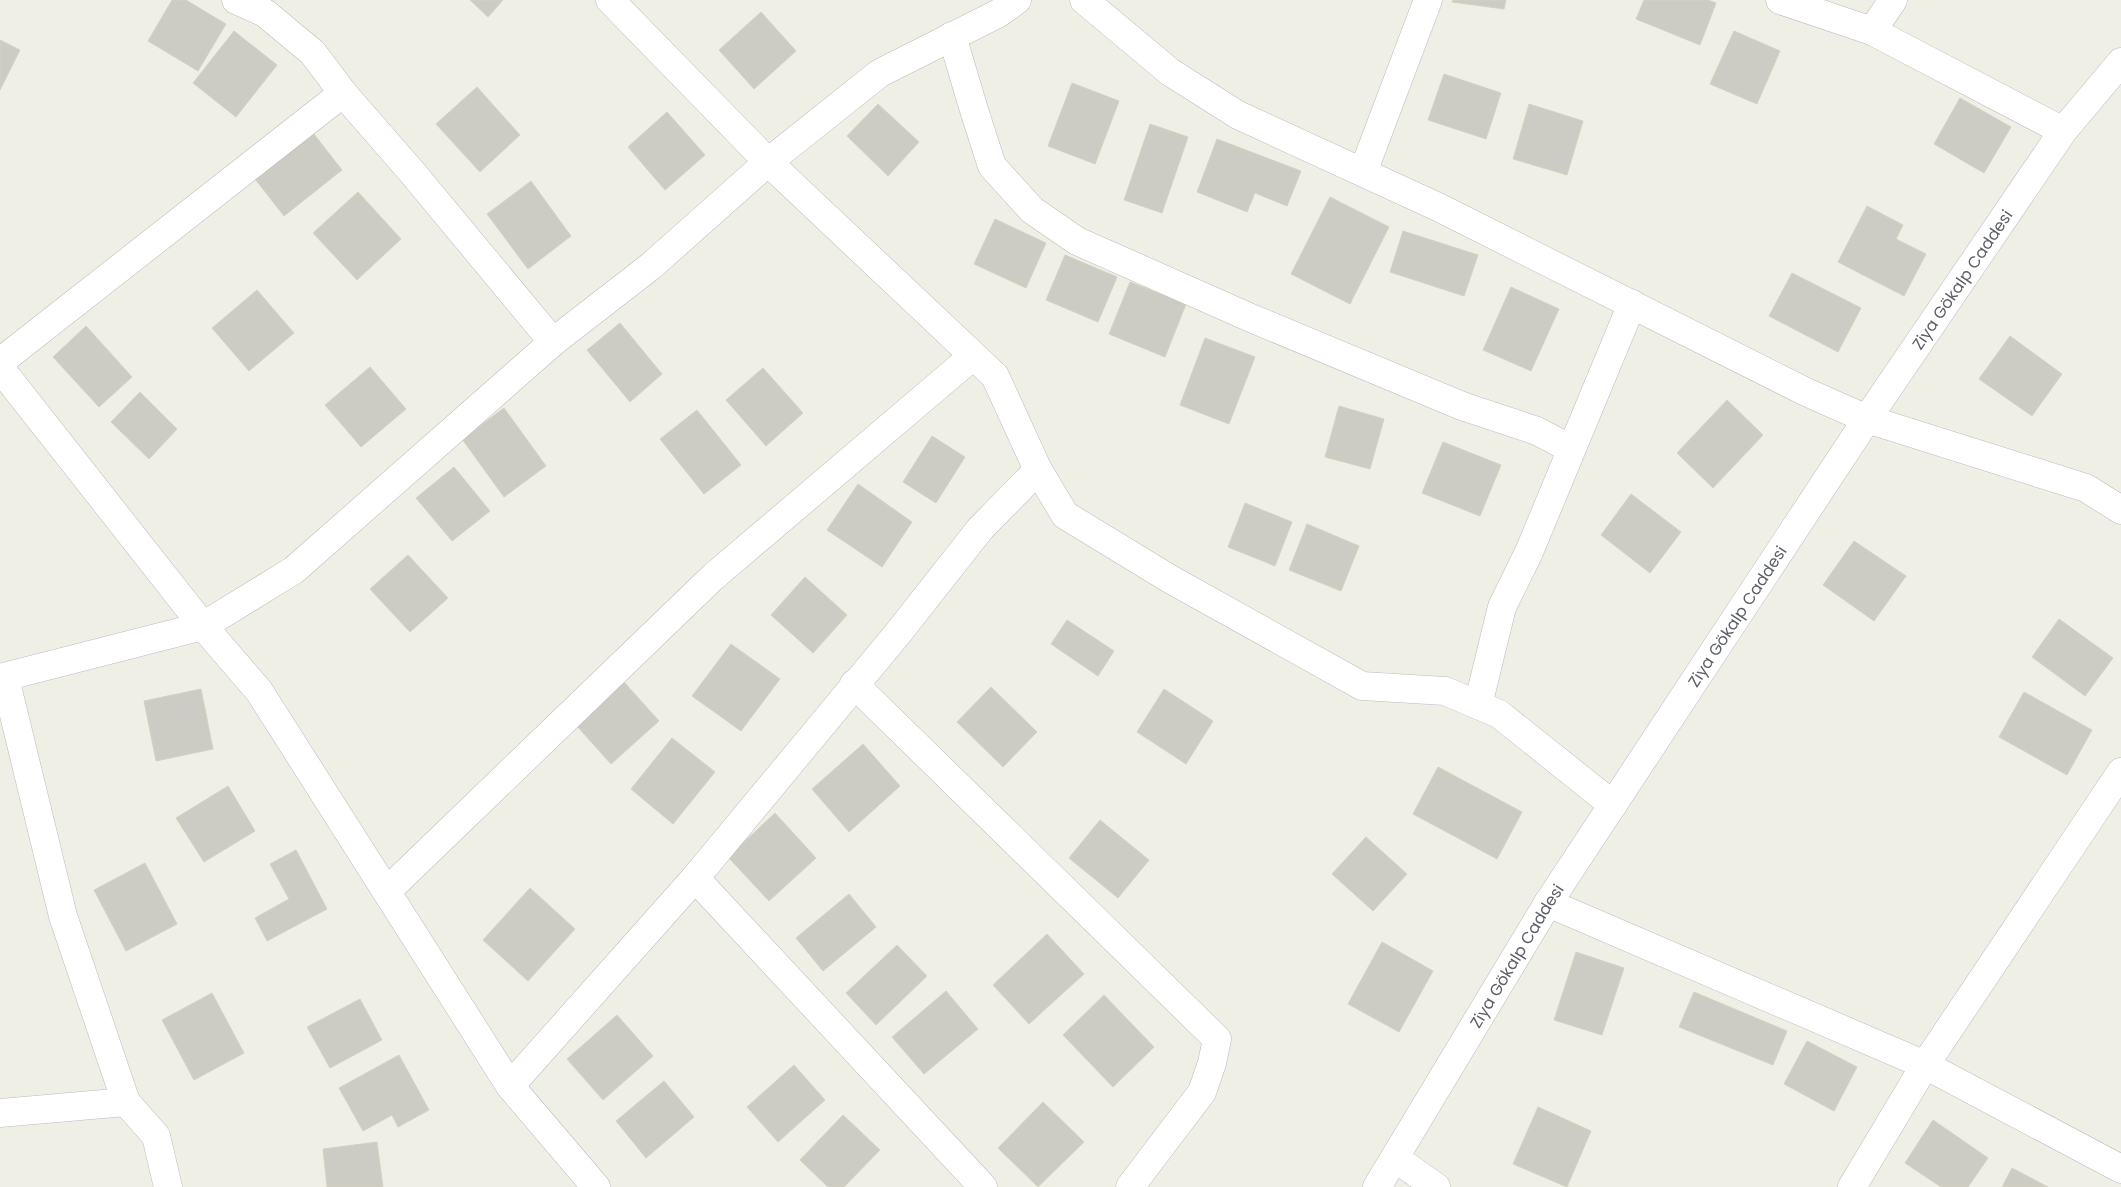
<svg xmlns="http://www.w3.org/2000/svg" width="2121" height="1187" viewBox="0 0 2121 1187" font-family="Poppins,sans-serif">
<rect width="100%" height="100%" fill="#f0efe5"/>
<g fill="#cdccc4" stroke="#d5d2c2">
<polygon points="172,0 186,0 226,24 198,71 148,41"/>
<polygon points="470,0 503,0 488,17"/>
<polygon points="1453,0 1506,0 1504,9 1452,2"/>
<polygon points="1644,0 1708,0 1716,3 1700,45 1636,19"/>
<polygon points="761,12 796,51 754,89 719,50"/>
<polygon points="234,31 277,65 236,117 193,83"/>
<polygon points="1734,31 1780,51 1757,104 1710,84"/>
<polygon points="0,40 20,50 0,90"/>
<polygon points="1444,74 1501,93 1486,139 1428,120"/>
<polygon points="1072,83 1119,101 1095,164 1048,146"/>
<polygon points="477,87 520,135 480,172 436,124"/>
<polygon points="1960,98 2011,127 1984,173 1934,144"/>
<polygon points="878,104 919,142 888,176 847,136"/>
<polygon points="1529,104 1583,121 1567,175 1513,159"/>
<polygon points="667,112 705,155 665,190 628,147"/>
<polygon points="306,124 342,170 284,216 248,170"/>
<polygon points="1150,124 1188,137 1162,213 1124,200"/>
<polygon points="1217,139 1301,171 1287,206 1255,193 1247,212 1197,192"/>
<polygon points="531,181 571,236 528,269 487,214"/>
<polygon points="358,192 401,239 357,280 313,233"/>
<polygon points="1330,197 1389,227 1350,304 1291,274"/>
<polygon points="1867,206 1903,225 1896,239 1926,254 1904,296 1838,262"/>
<polygon points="995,219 1046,243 1026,288 974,264"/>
<polygon points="1403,231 1478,255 1464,296 1390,272"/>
<polygon points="1065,255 1117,277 1098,322 1046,300"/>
<polygon points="1792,273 1861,308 1838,352 1769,316"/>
<polygon points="1130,282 1186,304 1165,357 1109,334"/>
<polygon points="1511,287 1559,309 1531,371 1483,350"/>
<polygon points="257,290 294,333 249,371 212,328"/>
<polygon points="620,323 662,374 630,402 587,350"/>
<polygon points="86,326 132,377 99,407 53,357"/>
<polygon points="2010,336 2062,374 2032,416 1979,379"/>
<polygon points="1205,338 1255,357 1229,424 1180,405"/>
<polygon points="370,367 406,409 361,447 325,405"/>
<polygon points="763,368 803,413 766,446 726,400"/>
<polygon points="140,392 177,429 149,459 111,422"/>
<polygon points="1727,400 1763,435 1713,488 1677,453"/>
<polygon points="1339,406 1384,419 1370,469 1325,457"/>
<polygon points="504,408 546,466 504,497 462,439"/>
<polygon points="697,410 741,465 704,494 660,439"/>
<polygon points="932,436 965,457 936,503 903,482"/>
<polygon points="1443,442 1501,465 1480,516 1422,493"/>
<polygon points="454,467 490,511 452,541 416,498"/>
<polygon points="858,484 912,522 882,567 827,530"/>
<polygon points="1631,494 1681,532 1650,573 1601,535"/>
<polygon points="1245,503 1292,522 1275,566 1228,547"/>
<polygon points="1307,524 1359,546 1341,591 1289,570"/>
<polygon points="1854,541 1906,576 1874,621 1823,585"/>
<polygon points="408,555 448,598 410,632 370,589"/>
<polygon points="805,577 847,615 813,653 771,615"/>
<polygon points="2059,619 2113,658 2085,696 2032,657"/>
<polygon points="1067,620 1114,651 1098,676 1051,644"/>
<polygon points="731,644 780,679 741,731 692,696"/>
<polygon points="624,682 659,721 611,764 576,725"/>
<polygon points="991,687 1037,732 1003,767 957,722"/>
<polygon points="201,689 213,749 156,761 144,701"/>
<polygon points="1164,689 1213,721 1186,764 1137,732"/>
<polygon points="2024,692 2092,730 2067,775 1999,737"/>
<polygon points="672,738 715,772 673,824 631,789"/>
<polygon points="863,744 900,786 849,832 812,789"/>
<polygon points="1438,767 1522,812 1497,859 1413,814"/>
<polygon points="228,786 255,831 204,862 176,818"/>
<polygon points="775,813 816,858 769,901 728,857"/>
<polygon points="1100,820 1149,860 1118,898 1069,858"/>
<polygon points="1366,837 1407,874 1373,911 1332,874"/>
<polygon points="296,850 327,909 267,941 255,918 289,899 270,864"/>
<polygon points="145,863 177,924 126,951 94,890"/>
<polygon points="530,888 575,929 528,981 483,940"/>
<polygon points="849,894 876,927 823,971 796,938"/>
<polygon points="1047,934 1084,974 1029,1024 993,985"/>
<polygon points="1382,942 1433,971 1399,1032 1348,1004"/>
<polygon points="897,945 927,976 876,1025 846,993"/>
<polygon points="1576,952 1624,968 1602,1035 1554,1020"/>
<polygon points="946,991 978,1029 924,1074 892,1037"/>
<polygon points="1694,992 1787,1031 1773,1065 1679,1027"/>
<polygon points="212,993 244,1053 194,1080 162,1020"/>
<polygon points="1104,995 1154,1047 1113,1087 1063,1035"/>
<polygon points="360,999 382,1040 330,1068 307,1027"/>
<polygon points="617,1015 653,1056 603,1100 567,1059"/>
<polygon points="1807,1041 1857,1067 1834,1111 1784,1084"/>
<polygon points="399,1055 429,1110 398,1127 392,1115 363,1131 339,1088"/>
<polygon points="794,1065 825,1100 778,1142 747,1107"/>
<polygon points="664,1081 694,1117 646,1158 616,1121"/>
<polygon points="1043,1102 1084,1142 1038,1187 998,1148"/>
<polygon points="1538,1107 1591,1131 1567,1187 1513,1164"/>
<polygon points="843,1115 880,1150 844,1187 828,1187 800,1160"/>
<polygon points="1933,1120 1988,1158 1968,1187 1941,1187 1905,1163"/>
<polygon points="377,1142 383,1187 327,1187 323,1149"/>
<polygon points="2012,1168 2048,1187 2002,1187"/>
</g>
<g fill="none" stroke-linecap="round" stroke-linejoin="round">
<defs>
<g id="minor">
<polyline points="236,0 265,13 313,53 343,93 411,171 553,342"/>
<polyline points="610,0 768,162 995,376 1038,470 1065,515 1170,579 1362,686 1445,691 1499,714 1613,805"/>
<polyline points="1084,0 1170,72 1238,115 1438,207 1806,392 1867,419 2086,488 2121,510"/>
<polyline points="1780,0 1872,31 2063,131"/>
<polyline points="1872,31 1893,0"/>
<polyline points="952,36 974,110 992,166 1032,210 1077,241 1251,318 1462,406 1537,431 1571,449"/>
<polyline points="1363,172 1428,0"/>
<polyline points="0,362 343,93"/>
<polyline points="0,368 203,626 259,691 510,1086 596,1187"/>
<polyline points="0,678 203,626 294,570 553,342 651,266 768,162 880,73 999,13 1017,0"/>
<polyline points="5,678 63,916 126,1102"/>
<polyline points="854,684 1217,1039 1212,1063 1202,1092 1130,1187"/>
<polyline points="1478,705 1502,607 1529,552 1632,304"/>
<polyline points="695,878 983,1187"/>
<polyline points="387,891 713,577 973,356"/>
<polyline points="1548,903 1925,1065 2121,1169"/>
<polyline points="510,1086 695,878 899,632 980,529 1038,470"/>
<polyline points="0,1113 126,1102 156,1136 168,1187"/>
<polyline points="1395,1158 1436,1187"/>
<path id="s1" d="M 1377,1187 L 1548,903 L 1867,419 L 2063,131 L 2121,62"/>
<polyline points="1852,1187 1925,1065 2121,772"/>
</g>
</defs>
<use href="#minor" stroke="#b9bcc1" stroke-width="29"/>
<use href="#minor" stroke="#fff" stroke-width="28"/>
</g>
<g text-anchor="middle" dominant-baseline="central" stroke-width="4.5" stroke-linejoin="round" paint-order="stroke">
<g font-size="16" fill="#5c5f66" stroke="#fff">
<text stroke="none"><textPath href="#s1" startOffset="1080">Ziya Gökalp Caddesi</textPath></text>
<text stroke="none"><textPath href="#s1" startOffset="675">Ziya Gökalp Caddesi</textPath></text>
<text stroke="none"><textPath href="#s1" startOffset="270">Ziya Gökalp Caddesi</textPath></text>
</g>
</g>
</svg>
